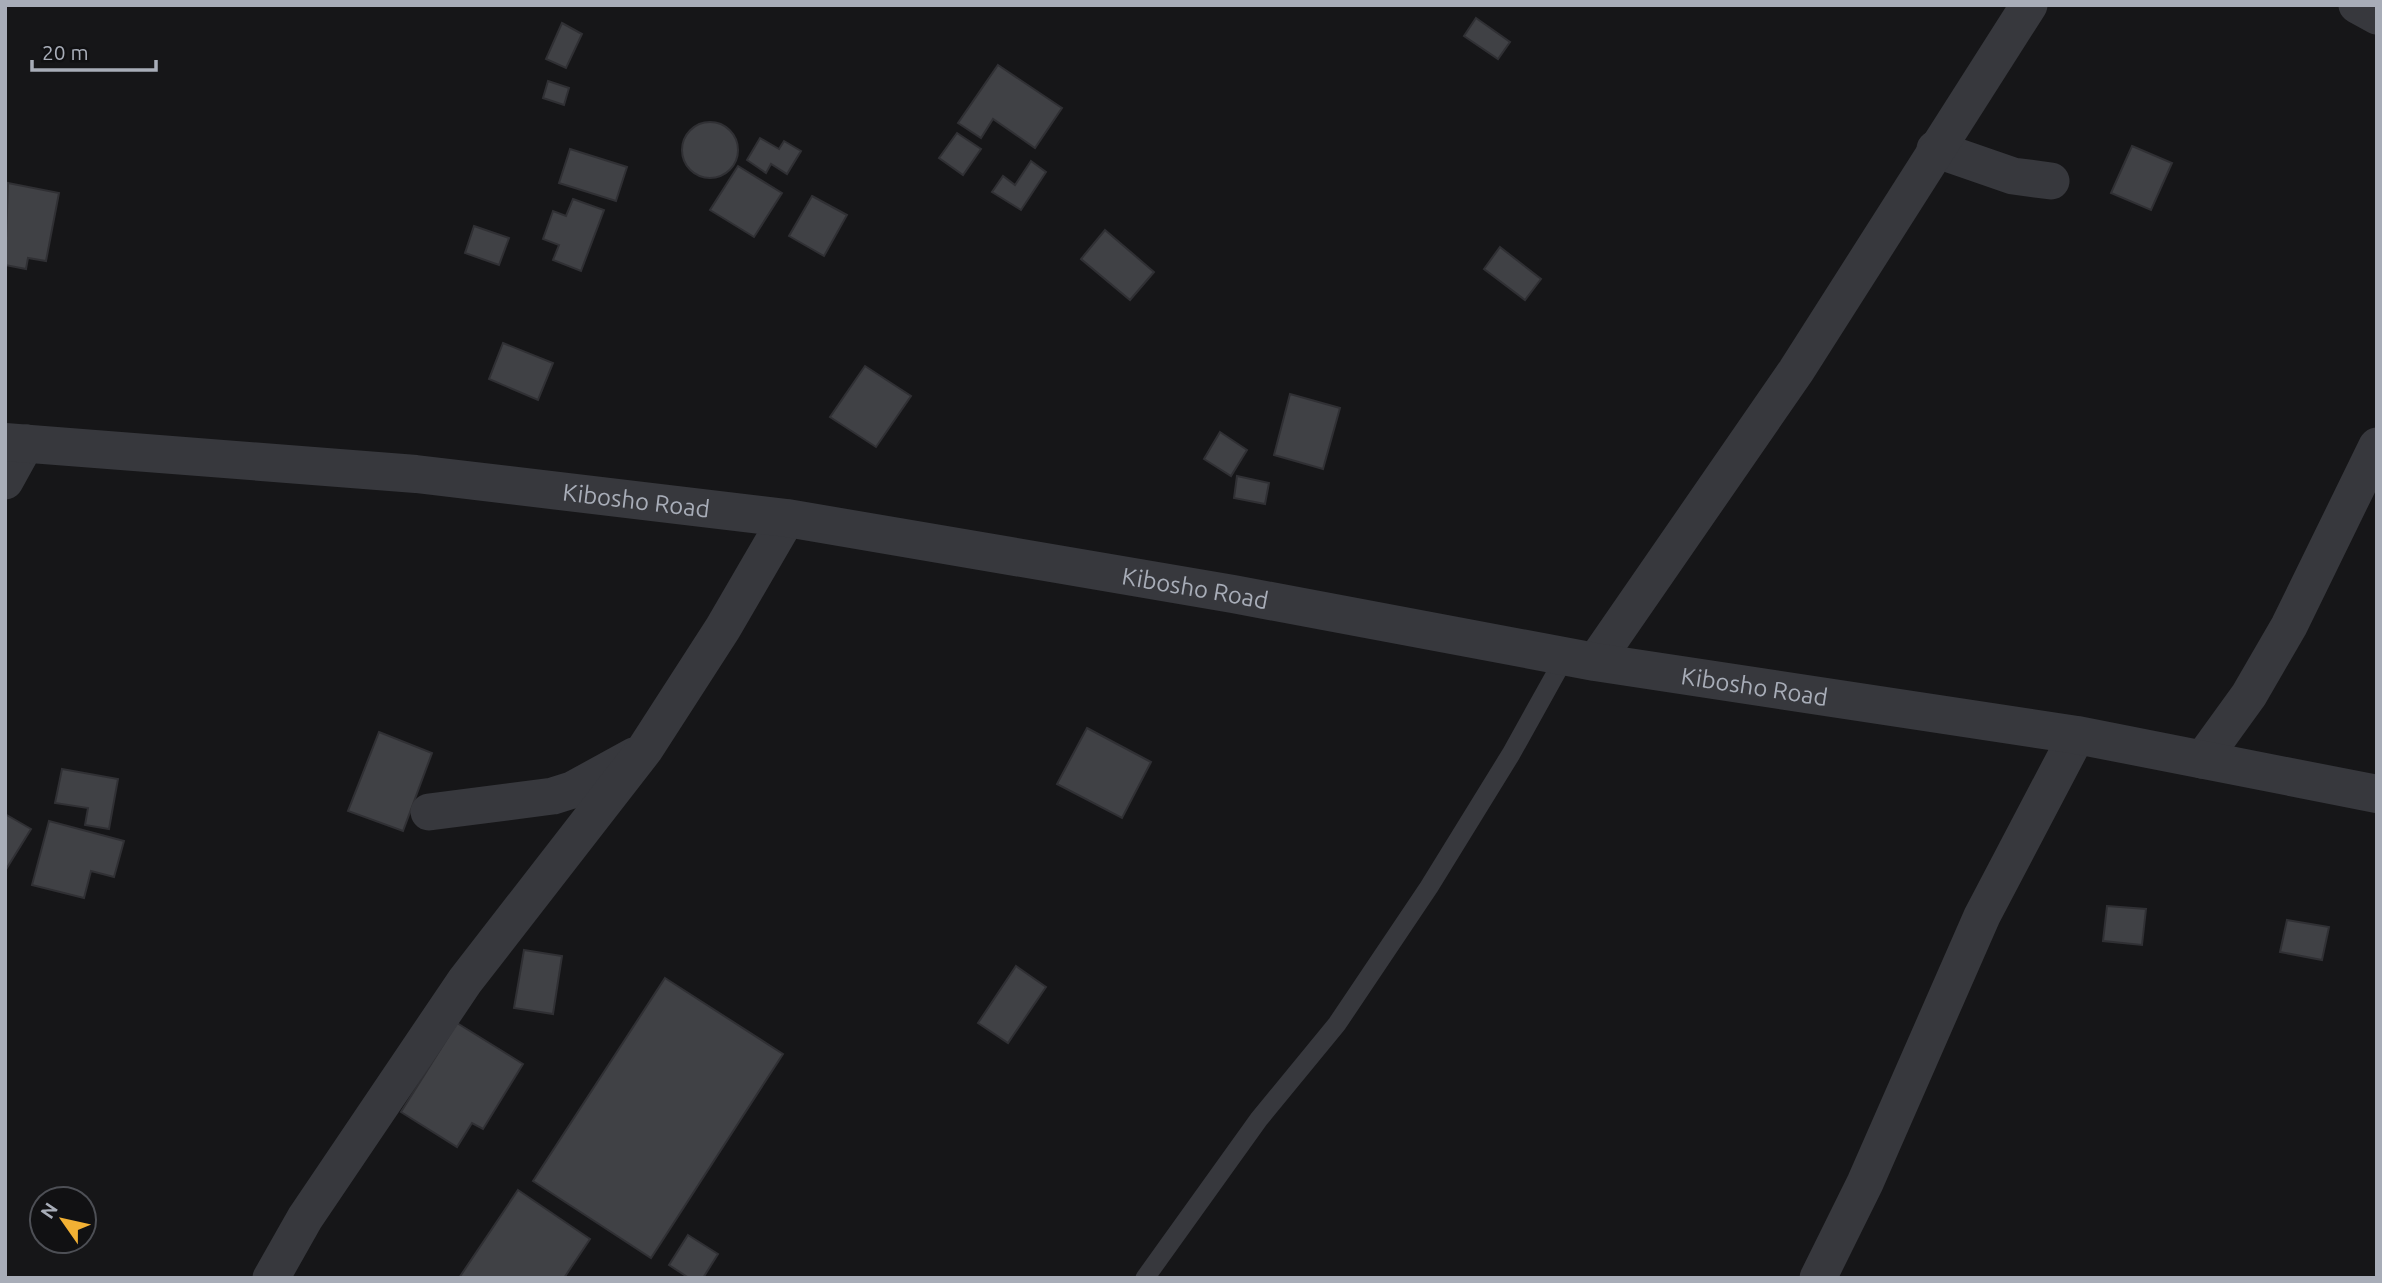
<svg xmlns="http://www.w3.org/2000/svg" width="2382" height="1283" viewBox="0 0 2382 1283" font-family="Ubuntu,sans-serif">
<rect width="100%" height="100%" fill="#161618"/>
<g fill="#404145" stroke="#303034" stroke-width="2">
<polygon points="1476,18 1510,42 1498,59 1464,36"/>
<polygon points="562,23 582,34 566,68 546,59"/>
<polygon points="998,65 1062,108 1035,148 993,119 981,138 958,123"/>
<polygon points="548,81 569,88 564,105 543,98"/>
<circle cx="710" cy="150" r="28"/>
<polygon points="957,133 981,149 963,175 939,158"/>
<polygon points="760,138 779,149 784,141 801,151 787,174 771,164 766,173 747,160"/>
<polygon points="2132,146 2172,163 2151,210 2111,193"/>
<polygon points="570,149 627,167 616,201 559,183"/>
<polygon points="1031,161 1046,172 1021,210 992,192 1003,176 1015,185"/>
<polygon points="738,166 782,193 754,237 710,210"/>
<polygon points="8,183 59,193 46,261 28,258 26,269 5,265"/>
<polygon points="812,196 847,215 824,256 789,236"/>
<polygon points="573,199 604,210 581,271 553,260 559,245 543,239 553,211 566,216"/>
<polygon points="474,226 509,238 499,265 465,253"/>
<polygon points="1105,230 1154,272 1130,300 1081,259"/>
<polygon points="1500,247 1541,279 1525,300 1484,269"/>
<polygon points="503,343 553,363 538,400 489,379"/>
<polygon points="865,366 911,396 876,447 830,417"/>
<polygon points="1290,394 1340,408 1323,469 1274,455"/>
<polygon points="1220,432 1247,450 1231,476 1204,459"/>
<polygon points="1237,476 1269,483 1265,504 1234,498"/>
<polygon points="1087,728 1151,762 1122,818 1057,784"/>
<polygon points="379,732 432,753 403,831 348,811"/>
<polygon points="62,769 118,779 109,829 85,825 88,808 55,803"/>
<polygon points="5,814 31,829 5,871"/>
<polygon points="49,821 124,841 114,877 91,871 84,898 32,885"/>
<polygon points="2107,906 2146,909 2142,945 2103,941"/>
<polygon points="2287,920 2329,927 2322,960 2280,952"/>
<polygon points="524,950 562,956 553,1014 514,1008"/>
<polygon points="1016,966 1046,987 1008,1043 978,1023"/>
<polygon points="665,978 783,1054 651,1258 533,1181"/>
<polygon points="457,1023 523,1064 483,1129 472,1123 457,1147 401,1112"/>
<polygon points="518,1190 590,1239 564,1278 459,1278"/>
<polygon points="688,1235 718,1254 703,1278 689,1278 669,1265"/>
</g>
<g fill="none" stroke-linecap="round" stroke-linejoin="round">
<polyline stroke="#37383d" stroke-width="19" points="1145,1278 1259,1119 1337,1024 1429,887 1511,754 1565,657"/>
<g stroke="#37383d" stroke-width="37">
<polyline points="2357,5 2377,16"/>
<polyline points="1935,149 2013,176 2051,181"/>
<polyline points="5,481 26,443"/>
<polyline points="1595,662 1796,371 2029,5"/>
<polyline points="2202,760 2249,695 2289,626 2377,446"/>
<polyline points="429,812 553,796 572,790 634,756"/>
<polyline points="271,1278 305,1218 465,981 645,749 723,628 787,518"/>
<polyline points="1818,1278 1865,1183 1982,916 2077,735"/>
</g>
<path stroke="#37383d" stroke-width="38" id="s1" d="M 5,442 L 416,474 L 787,518 L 1233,594 L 1595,662 L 2077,735 L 2377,794"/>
</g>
<g text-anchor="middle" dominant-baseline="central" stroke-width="5" stroke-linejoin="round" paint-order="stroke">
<g font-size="24" fill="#a8adb8" stroke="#111113">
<text stroke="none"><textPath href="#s1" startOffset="634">Kibosho Road</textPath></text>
<text stroke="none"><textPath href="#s1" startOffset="1200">Kibosho Road</textPath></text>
<text stroke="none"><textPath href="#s1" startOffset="1768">Kibosho Road</textPath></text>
</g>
</g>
<rect width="2382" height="1283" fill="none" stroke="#a8adb8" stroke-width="14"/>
<g transform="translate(63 1220) rotate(304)"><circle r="33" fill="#111113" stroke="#4d4f55" stroke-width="2"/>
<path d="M0-5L12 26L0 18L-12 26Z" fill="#f2b134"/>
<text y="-10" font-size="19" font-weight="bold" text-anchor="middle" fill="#a8adb8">N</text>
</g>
<path d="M32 60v10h124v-10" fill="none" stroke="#a8adb8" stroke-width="3.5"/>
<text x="42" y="60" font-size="21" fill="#a8adb8" stroke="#111113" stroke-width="5" paint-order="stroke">20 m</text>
</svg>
